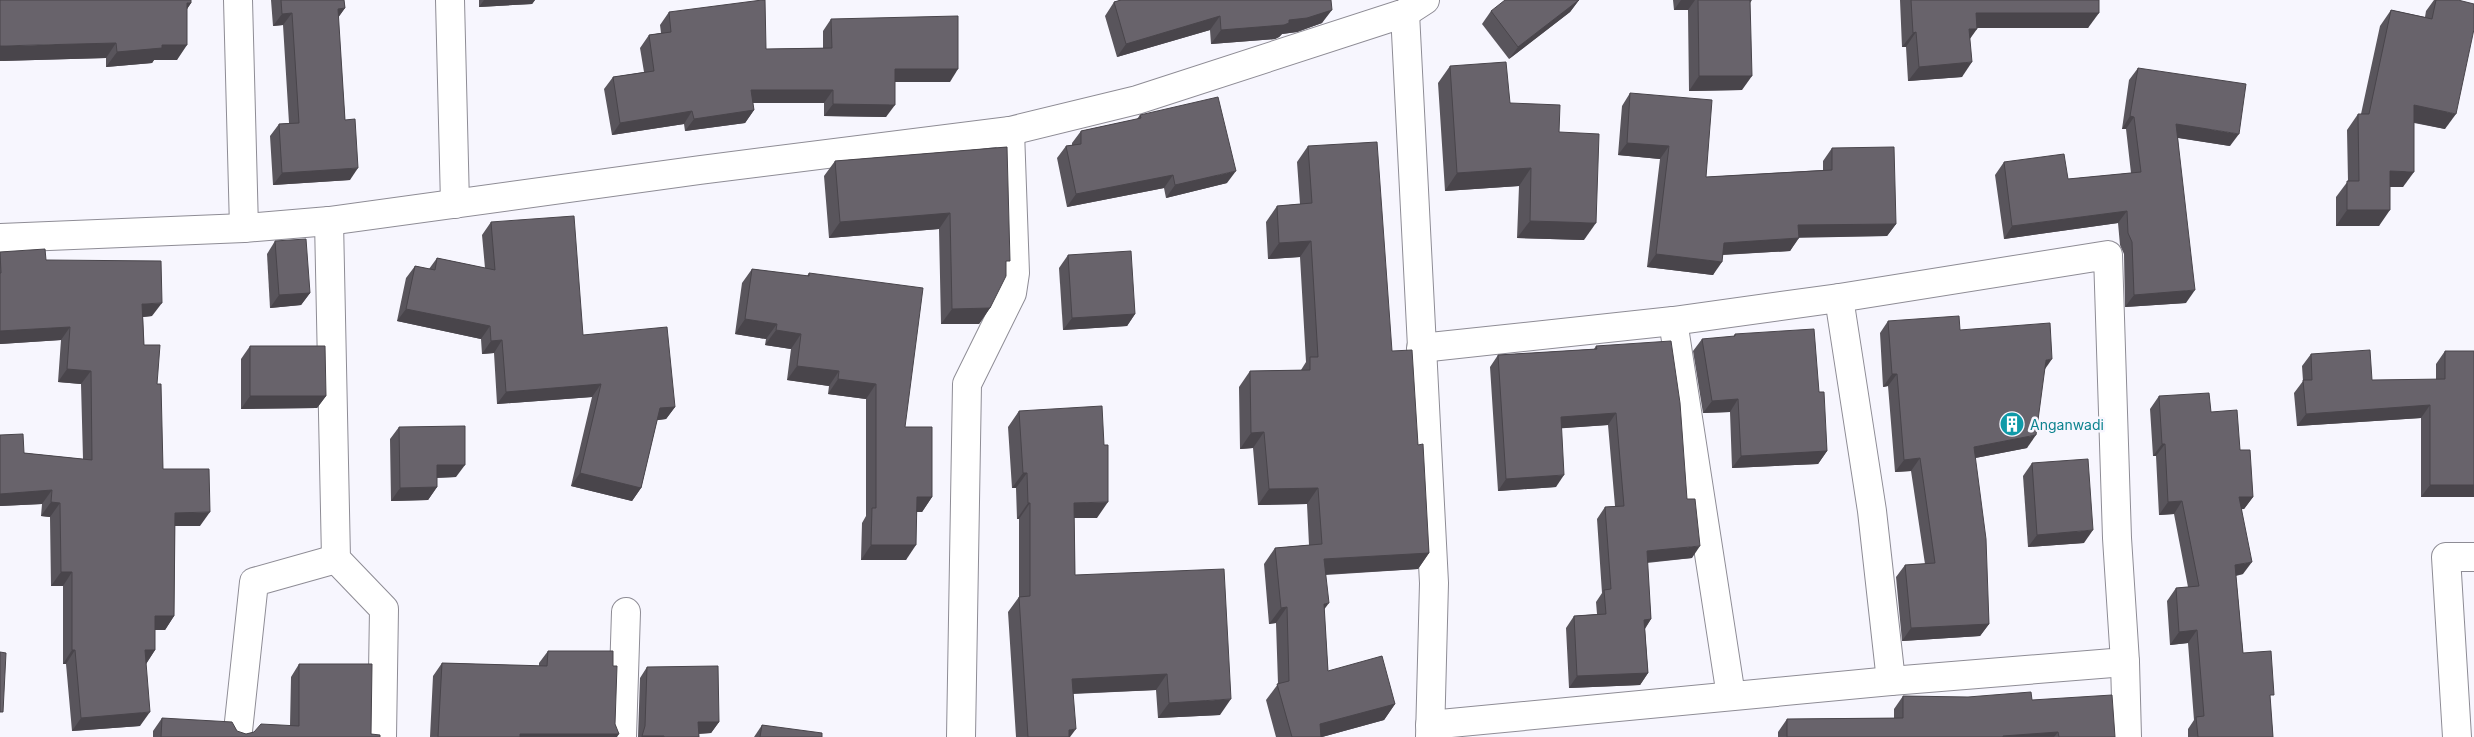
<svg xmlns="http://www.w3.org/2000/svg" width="2474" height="737" viewBox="0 0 2474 737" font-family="Inter,sans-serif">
<rect width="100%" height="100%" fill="#f7f6fe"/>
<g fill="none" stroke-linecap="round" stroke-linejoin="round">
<defs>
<g id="minor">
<polyline points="238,0 244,228"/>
<polyline points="450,0 455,204"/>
<polyline points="1405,13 1434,583 1430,737"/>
<polyline points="329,221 336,559 384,609 382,737"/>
<polyline points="0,238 244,228 329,221 700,170 1010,131 1137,100 1405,13 1425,0"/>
<polyline points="1839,298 1872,511 1891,681"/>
<polyline points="1673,321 1731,696"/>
<polyline points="1421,348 1673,321 1839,298 2108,255 2117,538 2125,662 1891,681 1430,725"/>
<polyline points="2125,662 2127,737"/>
<polyline points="238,731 254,582 336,559"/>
<polyline points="622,737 626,612"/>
<polyline points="961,737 967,384 1012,293 1015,273 1010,131"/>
<polyline points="2457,737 2446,557 2474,557"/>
</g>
</defs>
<use href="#minor" stroke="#8e8c95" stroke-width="30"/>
<use href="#minor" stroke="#fff" stroke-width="28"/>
</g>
<g fill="#59555c">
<polygon points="271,0 344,0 345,8 338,18 345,120 350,180 273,185 270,136 279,124 289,123 283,25 273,26"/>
<polygon points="479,0 535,0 532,4 479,7"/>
<polygon points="1121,0 1331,0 1322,23 1297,32 1282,34 1279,37 1275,39 1211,44 1210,30 1117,57 1105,16 1114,2"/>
<polygon points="1579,0 1570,12 1509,59 1482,24 1491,11"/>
<polygon points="1673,0 1752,0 1750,3 1742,90 1689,91 1688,10 1674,10"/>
<polygon points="1900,0 2099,0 2088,28 1977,28 1970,38 1962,77 1908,81 1906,47 1902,47"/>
<polygon points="2434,0 2458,0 2445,129 2414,123 2403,187 2390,187 2379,226 2336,226 2336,197 2348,181 2347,130 2358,114 2361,114 2380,26 2391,10 2425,17 2426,11"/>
<polygon points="191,3 187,9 177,60 154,60 152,63 106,67 106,58 0,61"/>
<polygon points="669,12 766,49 823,48 823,31 831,19 950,82 895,82 886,117 824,116 824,103 752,103 754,110 745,123 685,131 684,124 612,135 604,89 613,77 644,72 640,48 649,35 661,33 660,25"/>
<polygon points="1450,66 1510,103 1559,132 1584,240 1517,238 1519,186 1445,191 1438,83"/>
<polygon points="2138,68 2230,146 2178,138 2186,303 2125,307 2124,254 2120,245 2118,223 2004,239 1995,175 2004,162 2068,179 2131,173 2126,129 2122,129 2129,80"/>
<polygon points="1630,93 1706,177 1823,170 1823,161 1832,148 1896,224 1887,236 1799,237 1790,251 1723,255 1713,275 1647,267 1660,159 1618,155 1622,106"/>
<polygon points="1140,115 1227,183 1166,198 1164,188 1067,207 1057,158 1066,146 1072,145 1072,143 1081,131 1137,119"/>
<polygon points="1308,146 1392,351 1418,445 1429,553 1418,569 1326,575 1324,609 1328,671 1395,704 1384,720 1322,737 1276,737 1266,700 1278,684 1276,623 1269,624 1264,564 1275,548 1309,545 1307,504 1258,505 1253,448 1240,449 1239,387 1250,371 1301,370 1306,362 1300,257 1268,259 1266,222 1277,206 1300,204 1297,162"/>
<polygon points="1007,147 1006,266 990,308 979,324 941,324 939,229 829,238 824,176 835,161"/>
<polygon points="491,222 583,335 675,407 666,419 657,420 641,488 632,501 571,486 592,397 497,404 494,353 482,354 481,339 397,321 406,278 415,266 429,269 437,258 485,268 482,235"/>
<polygon points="275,241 310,293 301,305 270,308 267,254"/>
<polygon points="0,252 46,260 152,316 143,317 144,345 157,384 163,469 200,526 175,526 174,616 165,630 155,630 155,650 146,664 140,726 72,731 66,664 63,664 63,586 51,586 50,517 41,516 42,504 0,506 0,435 24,453 83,459 81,384 58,382 61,340 0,344"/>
<polygon points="1068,255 1135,314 1127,326 1063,330 1059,268"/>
<polygon points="752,269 807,276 809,273 905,427 932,497 922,512 917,512 906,560 861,560 862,523 866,516 866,399 828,394 829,386 787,380 791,349 765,345 766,339 735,334 742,283"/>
<polygon points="1888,321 1960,330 2044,370 2027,448 1975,458 1989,624 1980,636 1902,641 1896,577 1905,565 1925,564 1911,471 1895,472 1888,386 1883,387 1880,333"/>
<polygon points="1735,334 1819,392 1827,451 1818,464 1732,468 1730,412 1703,413 1693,351 1702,339 1733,337"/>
<polygon points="250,346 326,396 317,408 241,409 241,359"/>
<polygon points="1596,346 1692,558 1647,563 1651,619 1645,629 1648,673 1640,685 1569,688 1566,628 1574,616 1597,614 1596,602 1602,593 1597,519 1605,507 1615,506 1608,425 1561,428 1556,487 1498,491 1490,367 1498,355 1594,349"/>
<polygon points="2445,351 2474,497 2421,497 2421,418 2297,426 2294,393 2303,381 2302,366 2311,354 2372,380 2436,380 2436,364"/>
<polygon points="2159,396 2211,412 2240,450 2253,497 2244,509 2242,509 2243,574 2236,576 2243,653 2270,700 2273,737 2188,737 2188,729 2194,720 2188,643 2170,645 2167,601 2176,588 2188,587 2174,514 2159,515 2156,456 2153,456 2150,409"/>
<polygon points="1019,411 1097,518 1074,518 1075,575 1220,715 1158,718 1156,690 1073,694 1070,737 1016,737 1008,612 1019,597 1019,519 1017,519 1016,488 1012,488 1008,427"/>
<polygon points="399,427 456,477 437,478 437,487 428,500 391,501 390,439"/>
<polygon points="2032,463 2084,543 2028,547 2023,476"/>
<polygon points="548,651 613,666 615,724 617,737 430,737 433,676 442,663 539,666 539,663"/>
<polygon points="299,664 371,734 380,737 153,737 153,731 162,718 246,734 290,726 291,677"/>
<polygon points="647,667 719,722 711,733 699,734 699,737 638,737 640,678"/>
<polygon points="1903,696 2032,700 2115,737 1778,737 1778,732 1787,719 1894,718 1894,709"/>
<polygon points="762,725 822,737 754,737"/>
</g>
<g fill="#49454b">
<polygon points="484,0 535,0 532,4 479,7"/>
<polygon points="1579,0 1570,12 1509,59 1518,47"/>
<polygon points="1681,0 1695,0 1688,10 1674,10"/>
<polygon points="187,3 191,3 181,18"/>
<polygon points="345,8 336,20 338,9"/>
<polygon points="1332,10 1322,23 1297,32 1282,34 1279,37 1275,39 1211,44 1221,30 1289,20"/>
<polygon points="292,13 283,25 273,26 282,14"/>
<polygon points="1976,13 2099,13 2088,28 1966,28"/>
<polygon points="1220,16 1210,30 1117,57 1126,44"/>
<polygon points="1969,29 1977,29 1967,43"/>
<polygon points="1916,32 1906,47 1902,47 1913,33"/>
<polygon points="116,43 106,58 0,61 0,46"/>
<polygon points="162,45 187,45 177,60 154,60 152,63 106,67 117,52"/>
<polygon points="1972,62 1962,77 1908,81 1919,67"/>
<polygon points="895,69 958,69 950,82 887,82"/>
<polygon points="1699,76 1752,76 1742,90 1689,91"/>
<polygon points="751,90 833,90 824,103 742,103"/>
<polygon points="833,104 895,105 886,117 824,116"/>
<polygon points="2414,105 2456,114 2445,129 2403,120"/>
<polygon points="754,110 745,123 685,131 694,119"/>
<polygon points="692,111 684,124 612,135 620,123"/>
<polygon points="2130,116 2134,117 2126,129 2122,129"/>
<polygon points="2176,124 2239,134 2230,146 2167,136"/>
<polygon points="1627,143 1669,146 1660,159 1618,155"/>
<polygon points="358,168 350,180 273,185 282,173"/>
<polygon points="1531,168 1519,186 1445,191 1457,173"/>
<polygon points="1236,171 1227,183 1166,198 1175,185"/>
<polygon points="2390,171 2414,172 2403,187 2379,187"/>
<polygon points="1173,175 1164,188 1067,207 1076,194"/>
<polygon points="2347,210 2390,210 2379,226 2336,226"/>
<polygon points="2127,211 2118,223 2004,239 2012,226"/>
<polygon points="950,213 939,229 829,238 840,222"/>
<polygon points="1530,221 1596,223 1584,240 1517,238"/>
<polygon points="1896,224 1887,236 1790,238 1798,225"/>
<polygon points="1799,238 1790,251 1716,255 1724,243"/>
<polygon points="1311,241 1300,257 1268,259 1279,243"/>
<polygon points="1656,254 1722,262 1713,275 1647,267"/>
<polygon points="2195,290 2186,303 2125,307 2134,295"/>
<polygon points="310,293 301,305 270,308 279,295"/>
<polygon points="162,303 152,316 133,318 142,304"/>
<polygon points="990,308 979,324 941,324 952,309"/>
<polygon points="406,309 490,326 481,339 397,321"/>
<polygon points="1135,314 1127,326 1063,330 1072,318"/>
<polygon points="745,319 777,324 766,339 735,334"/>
<polygon points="70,327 61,340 0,344 0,331"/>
<polygon points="776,330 801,334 791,349 765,345"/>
<polygon points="502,340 494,353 482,354 491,341"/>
<polygon points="2052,359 2043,372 2046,360"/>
<polygon points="797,366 839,371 829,386 787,380"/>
<polygon points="67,369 91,371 81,384 58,382"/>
<polygon points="1892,374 1897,374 1888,386 1883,387"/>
<polygon points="838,379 876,384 866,399 828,394"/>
<polygon points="601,384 592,397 497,404 506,392"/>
<polygon points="250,396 326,396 317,408 241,409"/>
<polygon points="1738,399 1730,412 1703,413 1712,401"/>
<polygon points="2430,405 2421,418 2297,426 2306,414"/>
<polygon points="675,407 666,419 651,421 660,408"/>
<polygon points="1616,413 1608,425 1552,429 1561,417"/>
<polygon points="1264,432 1253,448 1240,449 1251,433"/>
<polygon points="2036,435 2027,448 1965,460 1974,447"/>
<polygon points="2162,444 2165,444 2156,456 2153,456"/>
<polygon points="1827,451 1818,464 1732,468 1741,456"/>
<polygon points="1920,458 1911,471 1895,472 1904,460"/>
<polygon points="437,465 465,465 456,477 428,478"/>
<polygon points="580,473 641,488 632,501 571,486"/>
<polygon points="1023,473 1027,473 1016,488 1012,488"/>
<polygon points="1564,475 1556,487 1498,491 1506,479"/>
<polygon points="2430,485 2474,485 2474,497 2421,497"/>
<polygon points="437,487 428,500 391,501 400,488"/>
<polygon points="1318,488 1307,504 1258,505 1269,489"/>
<polygon points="52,490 42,504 0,506 0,494"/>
<polygon points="917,497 932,497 922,512 907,512"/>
<polygon points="2239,497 2253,497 2244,509 2231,510"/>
<polygon points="2182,501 2174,514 2159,515 2168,502"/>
<polygon points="51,502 60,503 50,517 41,516"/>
<polygon points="1108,502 1097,518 1063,518 1074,503"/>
<polygon points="1028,503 1030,503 1019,519 1017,519"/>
<polygon points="210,512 200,526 165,526 175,513"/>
<polygon points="2093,530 2084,543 2028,547 2037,535"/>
<polygon points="871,545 916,545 906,560 861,560"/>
<polygon points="1700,546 1692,558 1638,563 1647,551"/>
<polygon points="1429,553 1418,569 1313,575 1324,559"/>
<polygon points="2252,562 2243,574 2226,577 2235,565"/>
<polygon points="61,572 72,572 63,586 51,586"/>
<polygon points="1329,603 1317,619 1324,604"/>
<polygon points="1287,607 1276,623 1269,624 1281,608"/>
<polygon points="155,616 174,616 165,630 146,630"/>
<polygon points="1651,619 1643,631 1644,620"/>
<polygon points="1989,624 1980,636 1902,641 1911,628"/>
<polygon points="2197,630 2188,643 2170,645 2179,632"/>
<polygon points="72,650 75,650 66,664 63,664"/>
<polygon points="145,650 155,650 146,664"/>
<polygon points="1648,673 1640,685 1569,688 1577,676"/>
<polygon points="1167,674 1156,690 1061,694 1072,679"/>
<polygon points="1231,699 1220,715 1158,718 1169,703"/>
<polygon points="1395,704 1384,720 1322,737 1311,737 1320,724"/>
<polygon points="150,712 140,726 72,731 81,718"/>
<polygon points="698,722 719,722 711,733 690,734"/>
<polygon points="1076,729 1070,737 1064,737 1069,730"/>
<polygon points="2058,732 2054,737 2002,737 2003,736"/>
<polygon points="520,734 619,734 617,737 518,737"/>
<polygon points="642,736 664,736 663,737 641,737"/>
</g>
<g fill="#68636b" stroke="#49454b">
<polygon points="0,0 191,0 191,3 187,3 187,45 162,45 162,48 117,52 116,43 0,46"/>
<polygon points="281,0 344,0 345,8 338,9 345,120 355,119 358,168 282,173 279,124 299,123 292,13 282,14"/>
<polygon points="762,0 765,0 766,49 832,48 831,19 958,16 958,69 895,69 895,105 833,104 833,90 751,90 754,110 694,119 692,111 620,123 613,77 654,71 649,35 671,32 669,12"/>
<polygon points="1121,0 1331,0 1332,10 1307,18 1289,20 1289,23 1284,25 1221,30 1220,16 1126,44 1114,2"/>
<polygon points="1505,0 1579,0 1518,47 1491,11"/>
<polygon points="1698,0 1750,0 1752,76 1699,76"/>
<polygon points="1911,0 2099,0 2099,13 1976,13 1977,29 1969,29 1972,62 1919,67 1916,32 1913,33"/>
<polygon points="2436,0 2458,0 2474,4 2474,29 2456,114 2414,105 2414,172 2390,171 2390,210 2347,210 2347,181 2359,181 2358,114 2369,114 2391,10 2432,19"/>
<polygon points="1506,62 1510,103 1560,105 1559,132 1599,134 1596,223 1530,221 1531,168 1457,173 1450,66"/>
<polygon points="2138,68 2246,84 2239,134 2176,124 2195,290 2134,295 2132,242 2128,233 2127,211 2012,226 2004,162 2064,154 2068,179 2141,172 2134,117 2130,116"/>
<polygon points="1630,93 1712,100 1706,177 1832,170 1832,148 1894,147 1896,224 1798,225 1799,238 1724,243 1722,262 1656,254 1669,146 1627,143"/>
<polygon points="1218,97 1236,171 1175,185 1173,175 1076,194 1066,146 1081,144 1081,131 1141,118 1140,115"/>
<polygon points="1377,142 1392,351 1412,350 1418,445 1423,444 1429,553 1324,559 1329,603 1324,604 1328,671 1382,656 1395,704 1320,724 1321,737 1292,737 1277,684 1289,681 1287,607 1281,608 1275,548 1322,544 1318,488 1269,489 1264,432 1251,433 1250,371 1310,370 1310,357 1318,357 1311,241 1279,243 1277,206 1312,203 1308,146"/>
<polygon points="1007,147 1010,261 1006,261 1006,276 990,308 952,309 950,213 840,222 835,161"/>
<polygon points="574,216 583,335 667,327 675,407 660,408 641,488 580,473 601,384 506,392 502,340 491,341 490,326 406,309 415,266 435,270 437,258 495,270 491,222"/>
<polygon points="306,239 310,293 279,295 275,241"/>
<polygon points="45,249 46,260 161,261 162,303 142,304 144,345 160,345 157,384 161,384 163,469 209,469 210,512 175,513 174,616 155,616 155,650 145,650 150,712 81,718 75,650 72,650 72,572 61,572 60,503 51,502 52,490 0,494 0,435 23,434 24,453 92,460 91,371 67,369 70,327 0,331 0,273 1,273 0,252"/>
<polygon points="1131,251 1135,314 1072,318 1068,255"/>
<polygon points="752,269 809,276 809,273 923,288 905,427 932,427 932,497 917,497 916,545 871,545 872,508 876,508 876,384 838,379 839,371 797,366 801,334 776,330 777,324 745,319"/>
<polygon points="1959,316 1960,330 2050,323 2052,359 2046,360 2036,435 1974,447 1986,539 1989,624 1911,628 1905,565 1935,563 1920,458 1904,460 1897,374 1892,374 1888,321"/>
<polygon points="1814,329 1819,392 1824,392 1827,451 1741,456 1738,399 1712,401 1702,339 1735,336 1735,334"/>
<polygon points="1671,341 1680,403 1687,499 1695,499 1700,546 1647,551 1651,619 1644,620 1648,673 1577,676 1574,616 1606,614 1604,590 1611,589 1605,507 1624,506 1616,413 1561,417 1564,475 1506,479 1498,355 1597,349 1596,346"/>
<polygon points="250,346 325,346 326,396 250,396"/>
<polygon points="2370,350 2372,380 2445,379 2445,351 2474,351 2474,485 2430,485 2430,405 2306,414 2303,380 2312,380 2311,354"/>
<polygon points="2209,393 2211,412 2237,410 2240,450 2250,450 2253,497 2239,497 2252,562 2235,565 2243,653 2271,651 2274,695 2270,695 2273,737 2198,737 2196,717 2204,716 2197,630 2179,632 2176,588 2199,586 2182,501 2168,502 2165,444 2162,444 2159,396"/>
<polygon points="1102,406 1104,445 1108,445 1108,502 1074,503 1075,575 1224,569 1231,699 1169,703 1167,674 1072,679 1076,729 1069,730 1069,737 1028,737 1019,597 1030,596 1030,503 1028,503 1027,473 1023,473 1019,411"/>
<polygon points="465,426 465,465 437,465 437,487 400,488 399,427"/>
<polygon points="2088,459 2093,530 2037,535 2032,463"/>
<polygon points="548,651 613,651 613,666 617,666 615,724 619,734 520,734 520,737 438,737 442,663 547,666"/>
<polygon points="0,652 6,653 3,712 0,712"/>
<polygon points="299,664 372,664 371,734 380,735 380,737 161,737 162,718 232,722 237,731 246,734 254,732 261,724 299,726"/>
<polygon points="718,666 719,722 698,722 699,737 664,737 664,736 642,736 645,726 647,667"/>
<polygon points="2031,692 2032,700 2112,695 2115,737 2059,737 2058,732 2003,736 2003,737 1787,737 1787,719 1903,718 1903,696 1968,697"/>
<polygon points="762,725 822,733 822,737 760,737"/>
</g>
<defs>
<symbol id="building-disc" viewBox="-11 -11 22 22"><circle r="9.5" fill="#0f9aa8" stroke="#f7f6fe"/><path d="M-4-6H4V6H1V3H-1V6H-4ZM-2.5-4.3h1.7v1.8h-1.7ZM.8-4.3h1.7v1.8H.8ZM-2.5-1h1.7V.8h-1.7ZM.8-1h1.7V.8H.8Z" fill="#fff"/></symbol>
</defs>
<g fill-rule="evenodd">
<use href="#building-disc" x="1998" y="410" width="28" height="28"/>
</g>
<g text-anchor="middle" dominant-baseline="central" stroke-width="5" stroke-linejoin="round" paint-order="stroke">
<g font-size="14" fill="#0d838f" stroke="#f7f6fe" text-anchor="start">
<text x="2030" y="424">Anganwadi</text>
</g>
</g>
</svg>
